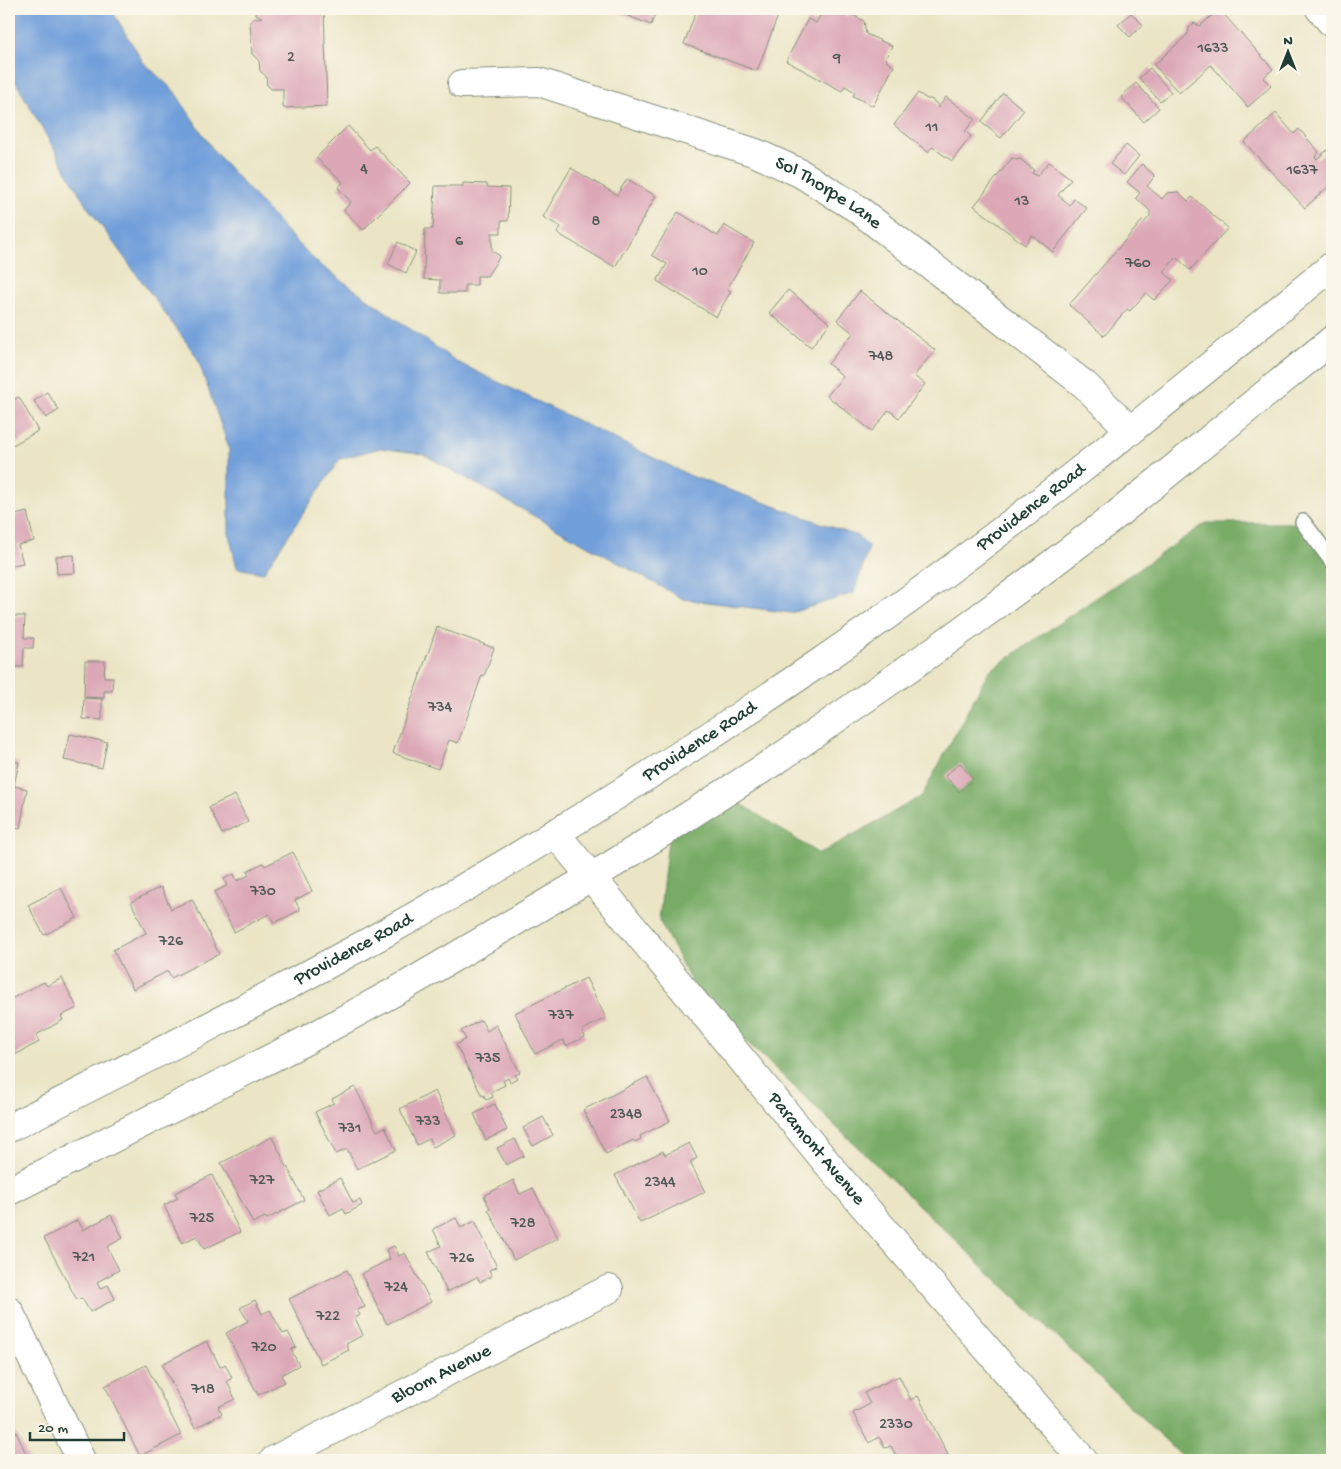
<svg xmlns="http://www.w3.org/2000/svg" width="1341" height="1469" viewBox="0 0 1341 1469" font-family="'Gochi Hand',sans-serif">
<rect width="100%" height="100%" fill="#fbf7ec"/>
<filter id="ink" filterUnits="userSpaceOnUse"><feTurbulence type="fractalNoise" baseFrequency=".02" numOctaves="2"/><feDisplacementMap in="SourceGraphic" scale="10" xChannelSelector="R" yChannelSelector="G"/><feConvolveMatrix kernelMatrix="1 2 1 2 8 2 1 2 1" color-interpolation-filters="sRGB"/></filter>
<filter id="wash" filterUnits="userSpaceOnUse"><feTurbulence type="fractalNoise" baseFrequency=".0096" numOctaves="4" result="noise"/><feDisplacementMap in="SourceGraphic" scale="20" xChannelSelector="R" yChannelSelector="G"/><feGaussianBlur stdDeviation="1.12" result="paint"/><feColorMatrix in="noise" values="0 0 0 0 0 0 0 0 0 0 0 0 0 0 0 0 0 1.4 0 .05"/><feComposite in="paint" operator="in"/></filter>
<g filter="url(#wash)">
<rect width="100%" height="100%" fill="#ebe5c6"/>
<polygon fill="#78ab66" stroke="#4c744d" points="1206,523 1307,523 1332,546 1332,1460 1186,1460 698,995 659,920 668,840 729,796 819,854 922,796 989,671"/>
<polygon fill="#719fda" stroke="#486e87" points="9,9 116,9 114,14 143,62 174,91 214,151 286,231 320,265 457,362 691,476 857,536 869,547 854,593 791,613 683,599 423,454 380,448 340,459 263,573 237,568 229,534 229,448 197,357 86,205 9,70"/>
<g id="blocks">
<g fill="#dca8b7">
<polygon points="254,9 324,9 327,106 283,108 283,89 271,89 267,85 266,76 260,71 259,61 252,54 250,22 255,18 262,17 256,14"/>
<polygon points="598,9 657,9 651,25 610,9 609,13"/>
<polygon points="697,9 767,9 779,13 757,71 684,44"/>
<polygon points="823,9 833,9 847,16 849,13 864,21 866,34 892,46 886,57 887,62 894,66 873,106 853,96 855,92 845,86 842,91 786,61 808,19 816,23"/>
<polygon points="1219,9 1273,69 1263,78 1271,86 1248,107 1211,65 1179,93 1154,65 1188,34 1189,28 1194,23 1200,26"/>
<polygon points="1131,13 1143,25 1130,37 1118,25"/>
<polygon points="1150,68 1171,92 1160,101 1139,78"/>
<polygon points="1136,83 1159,108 1144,122 1121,97"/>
<polygon points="918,93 927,99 931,99 937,104 938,108 946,97 975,119 965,131 971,136 952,161 932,147 928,152 894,125"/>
<polygon points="1003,93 1024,110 1001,138 981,122"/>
<polygon points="1276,113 1294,134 1299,129 1319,152 1315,157 1317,159 1332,146 1332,183 1305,208 1244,142"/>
<polygon points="348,126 370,150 375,146 410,183 363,230 344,210 351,202 338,188 343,182 316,158"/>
<polygon points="1126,145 1139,156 1124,175 1110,164"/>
<polygon points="1012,158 1016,160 1020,159 1034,170 1032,173 1037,176 1049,162 1071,179 1058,195 1070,205 1074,199 1087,208 1053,252 1032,235 1025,245 974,206"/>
<polygon points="1142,164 1155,176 1147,186 1162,199 1167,193 1178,192 1188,201 1192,197 1228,228 1190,270 1176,257 1164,272 1173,280 1154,300 1146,293 1130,311 1127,309 1104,336 1069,305 1142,221 1144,223 1150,216 1150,211 1136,198 1140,193 1127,182"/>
<polygon points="571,168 617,195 627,179 656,196 615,267 557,233 561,227 543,217"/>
<polygon points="463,183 487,184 487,187 509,188 508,221 501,221 501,233 492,233 492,251 500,256 487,276 477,276 477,285 465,285 465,293 440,293 440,280 424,279 425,229 433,229 435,186 463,186"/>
<polygon points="678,212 718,236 724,225 754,243 727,289 731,291 716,317 657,281 667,264 652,255"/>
<polygon points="398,242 416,252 406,273 388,264"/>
<polygon points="788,290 830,323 811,347 769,313"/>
<polygon points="860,291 935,350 914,376 925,384 899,418 889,410 872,431 827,396 843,376 828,364 853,333 837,320"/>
<polygon points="47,392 59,410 46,418 34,401"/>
<polygon points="19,397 38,431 9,447 9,402"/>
<polygon points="9,510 11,516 27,512 34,541 18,545 23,563 9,566"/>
<polygon points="74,555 75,573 57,574 56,556"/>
<polygon points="9,616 25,616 24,638 34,638 33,648 24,648 23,667 11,667 11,669 9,669"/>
<polygon points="437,627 494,648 484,676 482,675 458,743 449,740 438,769 393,753"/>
<polygon points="85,661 105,661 104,677 113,677 112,691 104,691 104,698 84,697"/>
<polygon points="84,698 102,699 102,720 83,719"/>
<polygon points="70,734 107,742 102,768 64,760"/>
<polygon points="9,761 19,762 14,786 27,789 20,828 9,826"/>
<polygon points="960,763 973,779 959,792 945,776"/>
<polygon points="235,795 248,822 222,834 209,807"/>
<polygon points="293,852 312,891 295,900 300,910 274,923 269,914 234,932 214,892 227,886 224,879 234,874 237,881 249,875 247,871 263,863 265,866"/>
<polygon points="161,887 171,909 192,899 219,954 171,978 168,971 133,989 113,950 146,933 131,902"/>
<polygon points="61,888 77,918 44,935 28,905"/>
<polygon points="62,978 77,1008 61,1016 63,1020 36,1035 39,1042 13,1056 12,1053 9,1054 9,1000 44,982 47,986"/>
<polygon points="586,978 606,1018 582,1030 585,1037 566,1046 563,1040 535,1054 515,1013"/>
<polygon points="481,1020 487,1031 496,1025 520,1073 515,1075 517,1078 510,1082 508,1078 503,1081 505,1085 491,1092 493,1097 486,1100 484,1095 482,1096 456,1045 466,1039 461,1031"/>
<polygon points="647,1077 670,1121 640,1136 641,1139 635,1142 633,1140 606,1154 583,1110"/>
<polygon points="355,1087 377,1131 385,1127 396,1150 357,1169 347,1149 336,1154 315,1112 334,1103 332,1099"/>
<polygon points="435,1091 456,1135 433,1147 429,1139 417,1145 400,1109"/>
<polygon points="495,1104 507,1130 486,1140 474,1114"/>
<polygon points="543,1117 553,1135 533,1146 523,1128"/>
<polygon points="272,1137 304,1200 267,1219 265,1217 253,1223 221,1163"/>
<polygon points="515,1139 524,1156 506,1165 497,1148"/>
<polygon points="689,1143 697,1158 690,1162 705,1192 640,1223 615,1175 663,1151 665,1155"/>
<polygon points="212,1175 240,1232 204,1249 197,1236 182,1243 164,1205 178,1198 175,1193"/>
<polygon points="340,1178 353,1203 360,1200 362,1205 346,1214 343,1208 330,1215 317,1190"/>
<polygon points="513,1180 520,1194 533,1188 558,1238 514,1260 488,1209 490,1208 484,1196"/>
<polygon points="111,1215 123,1238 107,1247 119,1270 97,1282 100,1289 108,1285 115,1299 90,1312 82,1298 77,1300 44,1238 78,1220 83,1230"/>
<polygon points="456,1218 461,1228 475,1221 497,1267 489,1270 492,1276 480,1282 477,1277 447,1292 428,1252 441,1246 433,1229"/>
<polygon points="394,1246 399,1256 405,1253 431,1302 387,1324 361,1274 390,1259 386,1250"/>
<polygon points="347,1270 365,1307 357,1310 360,1315 355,1318 363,1335 346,1344 349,1350 321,1364 289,1299"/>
<polygon points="255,1300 262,1314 270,1310 283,1334 288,1332 296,1347 291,1350 299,1365 281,1375 285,1382 258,1395 226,1333 248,1321 240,1308"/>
<polygon points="207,1341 220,1367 225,1364 232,1378 227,1381 235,1399 218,1407 222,1414 195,1428 162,1364"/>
<polygon points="146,1365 181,1435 140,1456 105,1386"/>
<polygon points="899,1376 911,1400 918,1396 948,1455 939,1460 898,1460 891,1446 885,1448 879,1437 869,1443 853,1413 870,1404 864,1393"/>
<polygon points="9,1423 14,1433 16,1432 29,1460 9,1460"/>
</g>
</g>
</g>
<g filter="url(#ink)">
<use href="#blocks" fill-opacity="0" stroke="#85917d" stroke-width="1"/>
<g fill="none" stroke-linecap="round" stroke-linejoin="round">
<defs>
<polyline id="service" points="1303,522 1332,561"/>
<g id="minor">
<path id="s1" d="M 462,84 L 539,82 L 756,153 L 800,173 L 856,208 L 986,308 L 1085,385 L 1131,431"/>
<polyline points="9,1311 81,1460"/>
<path id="s2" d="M 274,1460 L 609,1289"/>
</g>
<g id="tertiary">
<polyline points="1320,9 1332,23"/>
<path id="s3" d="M 555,833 L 837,1175 L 1083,1460"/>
</g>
<g id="secondary">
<path id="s4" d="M 9,1128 C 134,1065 260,1002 383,934 C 532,851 676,760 816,665 C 996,542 1165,404 1332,266"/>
<polyline points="9,1191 305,1041 405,986 613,864 781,757 932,652 1024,585 1115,516 1332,340"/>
</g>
</defs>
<use href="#service" stroke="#85917d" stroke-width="18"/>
<use href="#minor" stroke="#85917d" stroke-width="30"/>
<use href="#tertiary" stroke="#85917d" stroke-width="30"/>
<use href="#secondary" stroke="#85917d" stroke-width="30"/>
<use href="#service" stroke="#fff" stroke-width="15"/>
<use href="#minor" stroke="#fff" stroke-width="28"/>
<use href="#tertiary" stroke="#fff" stroke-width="28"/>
<use href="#secondary" stroke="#fff" stroke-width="28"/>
</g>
</g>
<g text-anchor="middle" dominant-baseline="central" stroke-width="4.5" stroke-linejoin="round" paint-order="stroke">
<g font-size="16" fill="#4e5855">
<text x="1213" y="49">1633</text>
<text x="291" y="58">2</text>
<text x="837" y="59">9</text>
<text x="932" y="128">11</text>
<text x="364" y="170">4</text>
<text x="1302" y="171">1637</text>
<text x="1022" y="202">13</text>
<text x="596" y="222">8</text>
<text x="459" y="242">6</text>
<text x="1138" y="264">760</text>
<text x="700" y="272">10</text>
<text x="881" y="357">748</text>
<text x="440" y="708">734</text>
<text x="263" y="892">730</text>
<text x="171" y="942">726</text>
<text x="561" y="1016">737</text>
<text x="488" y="1059">735</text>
<text x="626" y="1115">2348</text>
<text x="428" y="1122">733</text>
<text x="350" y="1129">731</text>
<text x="262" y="1181">727</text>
<text x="660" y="1183">2344</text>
<text x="202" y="1219">725</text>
<text x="523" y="1224">728</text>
<text x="84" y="1258">721</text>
<text x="462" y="1259">726</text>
<text x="396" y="1288">724</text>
<text x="328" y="1317">722</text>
<text x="264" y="1348">720</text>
<text x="203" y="1390">718</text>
<text x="896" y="1425">2330</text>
</g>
<g font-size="19" fill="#1f3d34" stroke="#fbf7ec">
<text stroke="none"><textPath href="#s1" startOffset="388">Sol Thorpe Lane</textPath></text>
<text stroke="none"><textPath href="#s4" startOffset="1198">Providence Road</textPath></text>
<text stroke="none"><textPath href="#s4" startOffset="792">Providence Road</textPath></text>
<text stroke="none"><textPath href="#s4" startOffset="388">Providence Road</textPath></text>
<text stroke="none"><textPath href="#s3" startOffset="410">Paramont Avenue</textPath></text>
<text stroke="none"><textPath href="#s2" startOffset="188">Bloom Avenue</textPath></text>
</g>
</g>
<rect width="1341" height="1469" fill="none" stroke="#fbf7ec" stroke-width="30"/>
<g transform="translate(1288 52)" stroke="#fbf7ec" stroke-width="4" paint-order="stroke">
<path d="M0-4L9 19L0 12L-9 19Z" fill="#1f3d34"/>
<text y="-8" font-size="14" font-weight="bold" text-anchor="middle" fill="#1f3d34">N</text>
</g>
<path d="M30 1432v8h94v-8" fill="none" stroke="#1f3d34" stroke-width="2.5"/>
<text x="38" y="1432" font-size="15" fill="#1f3d34" stroke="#fbf7ec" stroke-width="4" paint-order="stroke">20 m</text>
</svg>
